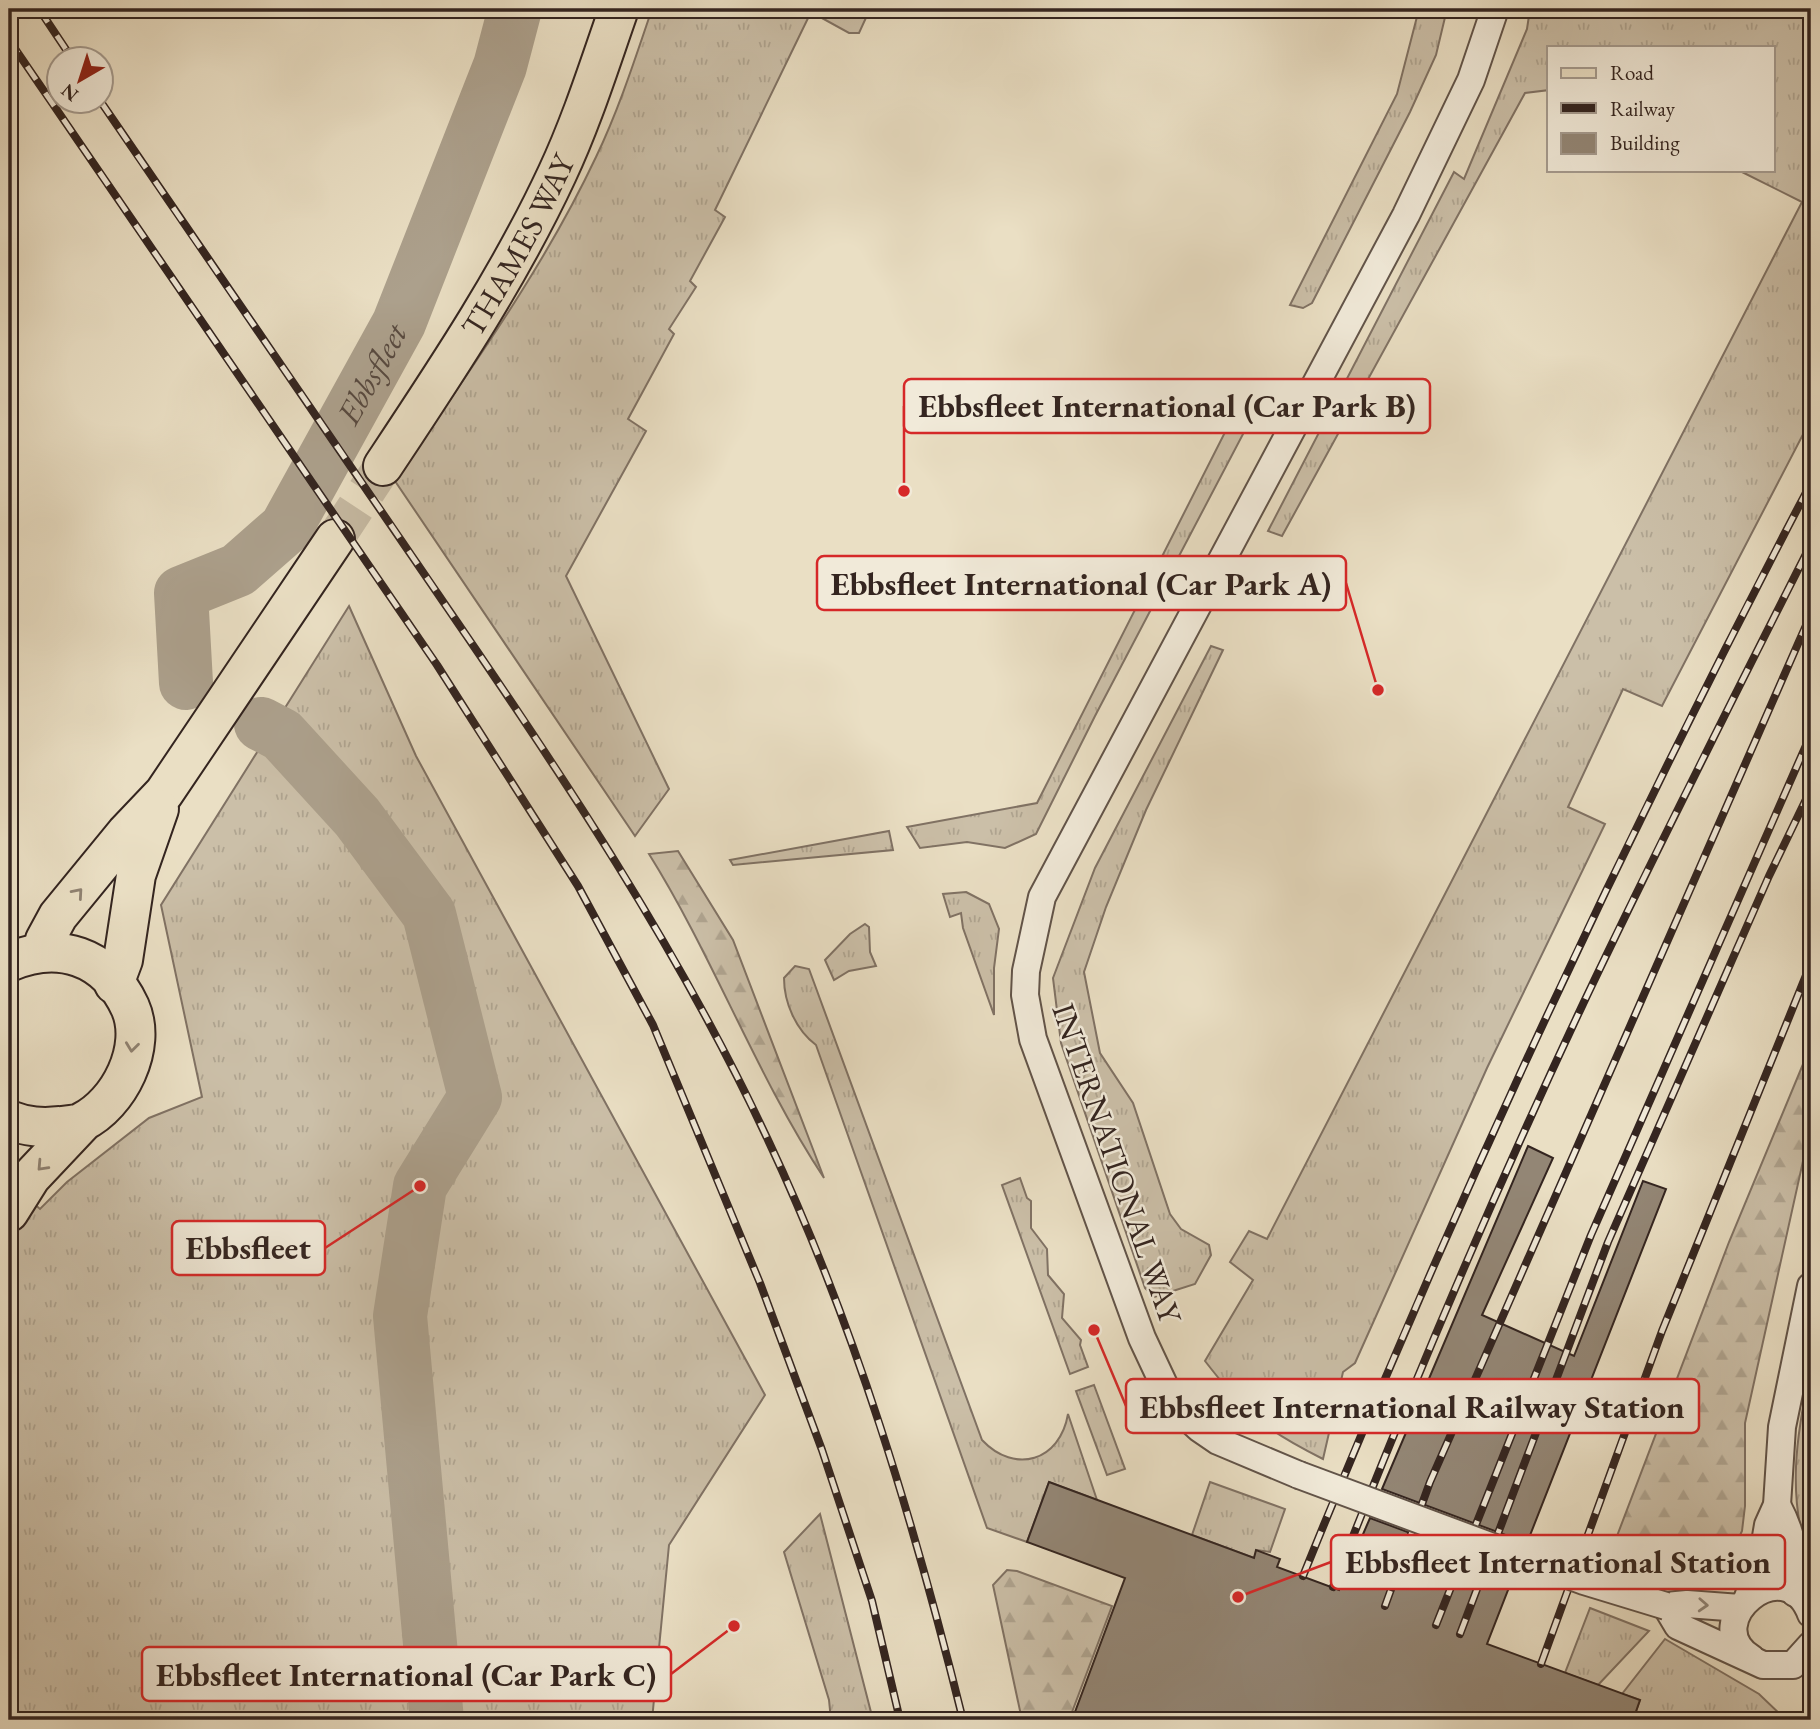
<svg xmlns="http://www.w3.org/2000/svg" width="1820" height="1729" viewBox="0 0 1820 1729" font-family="'EB Garamond',serif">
<defs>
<pattern id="grass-tufts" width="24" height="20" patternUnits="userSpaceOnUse" patternTransform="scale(1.75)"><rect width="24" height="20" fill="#cbbfa8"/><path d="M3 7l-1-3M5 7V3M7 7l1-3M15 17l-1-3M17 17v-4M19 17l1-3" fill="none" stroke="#afa490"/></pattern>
<pattern id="forest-firs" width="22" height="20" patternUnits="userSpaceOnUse" patternTransform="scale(1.75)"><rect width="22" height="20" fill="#cbbfa8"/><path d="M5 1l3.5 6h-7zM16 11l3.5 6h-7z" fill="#afa490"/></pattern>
</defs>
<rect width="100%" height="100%" fill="#eadfc4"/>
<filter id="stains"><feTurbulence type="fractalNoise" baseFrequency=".00286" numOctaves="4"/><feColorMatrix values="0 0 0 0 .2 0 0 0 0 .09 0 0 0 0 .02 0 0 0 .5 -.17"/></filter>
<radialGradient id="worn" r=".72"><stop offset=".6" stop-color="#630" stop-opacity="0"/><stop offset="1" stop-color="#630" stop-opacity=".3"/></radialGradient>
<g fill="url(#grass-tufts)" stroke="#807264" stroke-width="2">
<path d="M 652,9 L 870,9 L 859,33 L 849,33 L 811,12 L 715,210 L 725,217 L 690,281 L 696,287 L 669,329 L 674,334 L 628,419 L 646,431 L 566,576 L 669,789 L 635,836 L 395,481 C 465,376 542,272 596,157 C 619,109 635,59 652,9 Z"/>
<polygon points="1419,9 1447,9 1436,55 1410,112 1312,303 1303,308 1290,305 1397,94"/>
<path d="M 1530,9 L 1811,9 L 1811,419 L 1662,706 L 1623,689 L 1568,807 L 1605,824 L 1487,1068 L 1355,1363 L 1343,1372 L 1323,1459 C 1263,1429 1246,1414 1205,1361 L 1253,1280 L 1230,1262 L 1249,1231 L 1267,1239 L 1802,202 L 1738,170 L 1773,170 L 1773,47 L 1549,47 L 1549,90 L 1525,93 L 1282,536 L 1268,531 L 1454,172 L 1464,179 L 1527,29 Z"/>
<polygon points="1251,381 1259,387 1263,396 1095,716 1036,834 1005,848 967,842 920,848 907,827 1037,803"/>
<polygon points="349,606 416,756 765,1395 669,1545 652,1720 9,1720 9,1241 32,1202 40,1209 67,1182 149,1118 202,1097 161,905"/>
<polygon points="1211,646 1223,650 1146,810 1106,907 1084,972 1100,1053 1133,1103 1170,1214 1181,1229 1209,1245 1211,1255 1195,1284 1154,1297 1145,1288 1061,1043 1053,978 1095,868"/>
<polygon points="889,831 893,850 733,865 730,860"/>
<polygon points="966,892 989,904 999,929 994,968 994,1015 963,928 961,913 950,917 943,894"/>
<polygon points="865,924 869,927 870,952 876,966 849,971 834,980 825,960 850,934"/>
<path d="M 795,966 L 809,969 L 982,1440 C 1015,1475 1060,1461 1068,1414 L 1097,1500 L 1049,1482 L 1027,1542 L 987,1528 L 816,1045 C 796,1030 784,1003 784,978 Z"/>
<polygon points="1020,1178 1027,1198 1031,1201 1031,1228 1047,1249 1048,1275 1064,1294 1062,1318 1081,1340 1080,1345 1088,1367 1070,1374 1002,1185"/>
<path d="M 1811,1367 L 1811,1566 C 1786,1499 1796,1435 1811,1367 Z"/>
<polygon points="1094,1385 1125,1469 1107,1475 1076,1391"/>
<polygon points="1210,1482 1285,1509 1270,1552 1257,1550 1254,1558 1192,1535"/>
<polygon points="820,1514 873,1720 831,1720 829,1700 784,1552"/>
<polygon points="1590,1608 1649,1631 1598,1685 1565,1673"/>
<polygon points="1665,1639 1759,1694 1786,1720 1633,1720 1640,1700 1622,1694"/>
</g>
<g fill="url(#forest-firs)" stroke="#807264" stroke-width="2">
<path d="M 678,851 L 733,940 L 824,1178 C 756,1075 714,958 649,854 Z"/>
<polygon points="1811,1045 1811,1125 1745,1423 1745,1506 1742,1531 1732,1553 1720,1568 1704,1576 1687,1579 1609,1557 1729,1242"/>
<polygon points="1007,1570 1017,1571 1112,1606 1069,1720 1022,1720 993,1585"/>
</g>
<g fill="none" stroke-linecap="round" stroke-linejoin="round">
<g stroke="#aca08c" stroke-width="54">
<path id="s1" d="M 186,683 L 181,593 L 238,570 L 286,528 L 399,323 L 500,66 L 515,9"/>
<polyline points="261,724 282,735 357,817 429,914 475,1097 420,1186 400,1316 437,1720"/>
</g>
</g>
<g fill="#938675" stroke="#342520" stroke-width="2">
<polygon points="1528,1146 1553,1158 1482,1315 1574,1356 1643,1181 1666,1189 1527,1543 1382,1489"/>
<polygon points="1049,1482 1254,1558 1256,1550 1280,1559 1277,1567 1339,1590 1370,1518 1515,1572 1487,1644 1640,1700 1633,1720 1072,1720 1125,1578 1027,1542"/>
</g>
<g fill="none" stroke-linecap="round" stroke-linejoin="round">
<polyline stroke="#c6baa3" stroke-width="38" stroke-dasharray="38 19" stroke-linecap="butt" points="335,539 383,466"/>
<defs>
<g id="minor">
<polyline points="1299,1475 1218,1441 1199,1428 1173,1404 1142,1338 1033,1039 1025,995 1026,971 1042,897 1406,215 1471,80 1495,9"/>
<path d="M 1777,1505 C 1792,1533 1799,1561 1795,1593"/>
<polyline points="1748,1597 1762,1560 1768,1525 1777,1505 1782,1427 1811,1286"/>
<polyline points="1740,1608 1687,1604 1666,1606 1678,1626 1763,1665 1793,1665 1811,1645"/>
<path d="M 1751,1658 C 1696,1623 1785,1546 1811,1614"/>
</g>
<g id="primary">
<path id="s2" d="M 383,466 C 446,371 509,277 557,174 C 582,121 600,63 619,9"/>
<polyline points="43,950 45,940 58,916 126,833 164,793 335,539"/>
<path d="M 9,962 C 58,941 106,955 130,1007 C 148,1047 119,1104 82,1122 C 77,1125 68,1125 61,1126 C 42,1128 27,1127 9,1120"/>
<polyline points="114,984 123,960 136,875 159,809"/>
<polyline points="9,1212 31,1177 81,1124"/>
</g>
</defs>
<use href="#minor" stroke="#625449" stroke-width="30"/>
<use href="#primary" stroke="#342520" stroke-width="42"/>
<use href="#minor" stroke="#f1ead9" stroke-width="26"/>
<use href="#primary" stroke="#eadfc4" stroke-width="38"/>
<defs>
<g id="rail">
<polyline points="39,9 73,60"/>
<polyline points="9,40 437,665 578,886 653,1025 760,1283 822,1450 872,1601 900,1720"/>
<path d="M 101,102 C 214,268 329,434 442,600 C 561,773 679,949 768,1140 C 855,1325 914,1522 963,1720"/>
<path d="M 1303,1576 C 1454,1203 1624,839 1811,483"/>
<path d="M 1333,1587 C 1410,1390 1493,1195 1583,1004 C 1656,850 1734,697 1811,544"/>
<polyline points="1385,1606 1430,1482 1811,614"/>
<polyline points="1436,1625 1591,1235 1811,734"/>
<polyline points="1460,1634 1608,1242 1769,876 1811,789"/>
<polyline points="1541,1664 1662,1331 1811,963"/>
</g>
</defs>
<use href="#rail" stroke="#342520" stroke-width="8"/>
<use href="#rail" stroke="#f1ead9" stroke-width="5" stroke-dasharray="16" stroke-linecap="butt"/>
<defs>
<polyline id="minor-bridge" points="1299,1475 1584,1581 1666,1606"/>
</defs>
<use href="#minor-bridge" stroke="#625449" stroke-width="30" stroke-linecap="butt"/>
<use href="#minor-bridge" stroke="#f1ead9" stroke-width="26"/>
</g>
<defs><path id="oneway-chevron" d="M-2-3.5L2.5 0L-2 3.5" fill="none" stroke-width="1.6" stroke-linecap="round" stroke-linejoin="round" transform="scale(1.75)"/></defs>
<g stroke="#8f8272">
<use href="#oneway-chevron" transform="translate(78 893) rotate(-49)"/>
<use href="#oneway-chevron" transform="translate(132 1047) rotate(97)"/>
<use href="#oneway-chevron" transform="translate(42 1166) rotate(133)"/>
</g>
<use stroke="#92887c" href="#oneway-chevron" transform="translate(1703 1605) rotate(3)"/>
<g text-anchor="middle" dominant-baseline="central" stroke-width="5" stroke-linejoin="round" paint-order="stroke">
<g font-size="32" fill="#342520" stroke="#f1ead9">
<text stroke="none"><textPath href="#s2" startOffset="259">THAMES WAY</textPath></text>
<text transform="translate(1117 1163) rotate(71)">INTERNATIONAL WAY</text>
</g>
<g font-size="33" font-style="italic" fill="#584a40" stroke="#f1ead9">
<text stroke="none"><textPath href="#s1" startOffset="392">Ebbsfleet</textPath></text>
</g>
</g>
<path fill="none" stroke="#d62828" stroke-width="2.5" d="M904 491L904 406M1378 690L1346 583M420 1186L325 1248M1094 1330L1126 1406M1238 1597L1331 1562M734 1626L671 1674"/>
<g fill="#d62828" stroke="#f1ead9" stroke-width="2.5">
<circle cx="904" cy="491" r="7"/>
<circle cx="1378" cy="690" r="7"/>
<circle cx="420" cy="1186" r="7"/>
<circle cx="1094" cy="1330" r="7"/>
<circle cx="1238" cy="1597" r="7"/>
<circle cx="734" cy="1626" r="7"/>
</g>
<g fill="#f1ead9" stroke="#d62828" stroke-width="2.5">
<rect x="904" y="379" width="526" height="54" rx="7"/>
<rect x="817" y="556" width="529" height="54" rx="7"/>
<rect x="172" y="1221" width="153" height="54" rx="7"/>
<rect x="1126" y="1379" width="573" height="54" rx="7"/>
<rect x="1331" y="1535" width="454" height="54" rx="7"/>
<rect x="142" y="1647" width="529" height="54" rx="7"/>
</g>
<g font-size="33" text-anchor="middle" font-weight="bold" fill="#342520">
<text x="1167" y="417">Ebbsfleet International (Car Park B)</text>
<text x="1081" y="595">Ebbsfleet International (Car Park A)</text>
<text x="248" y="1259">Ebbsfleet</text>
<text x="1412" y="1418">Ebbsfleet International Railway Station</text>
<text x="1558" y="1573">Ebbsfleet International Station</text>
<text x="406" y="1686">Ebbsfleet International (Car Park C)</text>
</g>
<rect width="1820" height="1729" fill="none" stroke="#eadfc4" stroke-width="35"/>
<rect x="10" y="10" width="1799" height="1708" fill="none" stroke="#342520" stroke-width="3.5"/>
<rect x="18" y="18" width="1785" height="1694" fill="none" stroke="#342520" stroke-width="2"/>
<rect x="1547" y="46" width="228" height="126" fill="#f1ead9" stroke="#a59b8f" stroke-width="2"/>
<rect x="1561" y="68" width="35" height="10" fill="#eadfc4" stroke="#a59b8f" stroke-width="2"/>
<text x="1610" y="80" font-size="21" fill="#342520">Road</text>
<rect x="1561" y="103" width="35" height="10" fill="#342520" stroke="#a59b8f" stroke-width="2"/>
<text x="1610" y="116" font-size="21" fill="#342520">Railway</text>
<rect x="1561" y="133" width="35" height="21" fill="#938675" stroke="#a59b8f" stroke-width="2"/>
<text x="1610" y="150" font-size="21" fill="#342520">Building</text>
<g transform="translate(80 80) rotate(219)"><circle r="33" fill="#f1ead9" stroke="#a59b8f" stroke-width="2"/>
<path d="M0-5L12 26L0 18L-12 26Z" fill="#8f2418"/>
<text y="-10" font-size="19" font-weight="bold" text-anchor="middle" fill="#342520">N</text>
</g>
<rect width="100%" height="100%" filter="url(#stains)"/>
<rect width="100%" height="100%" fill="url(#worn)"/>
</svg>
